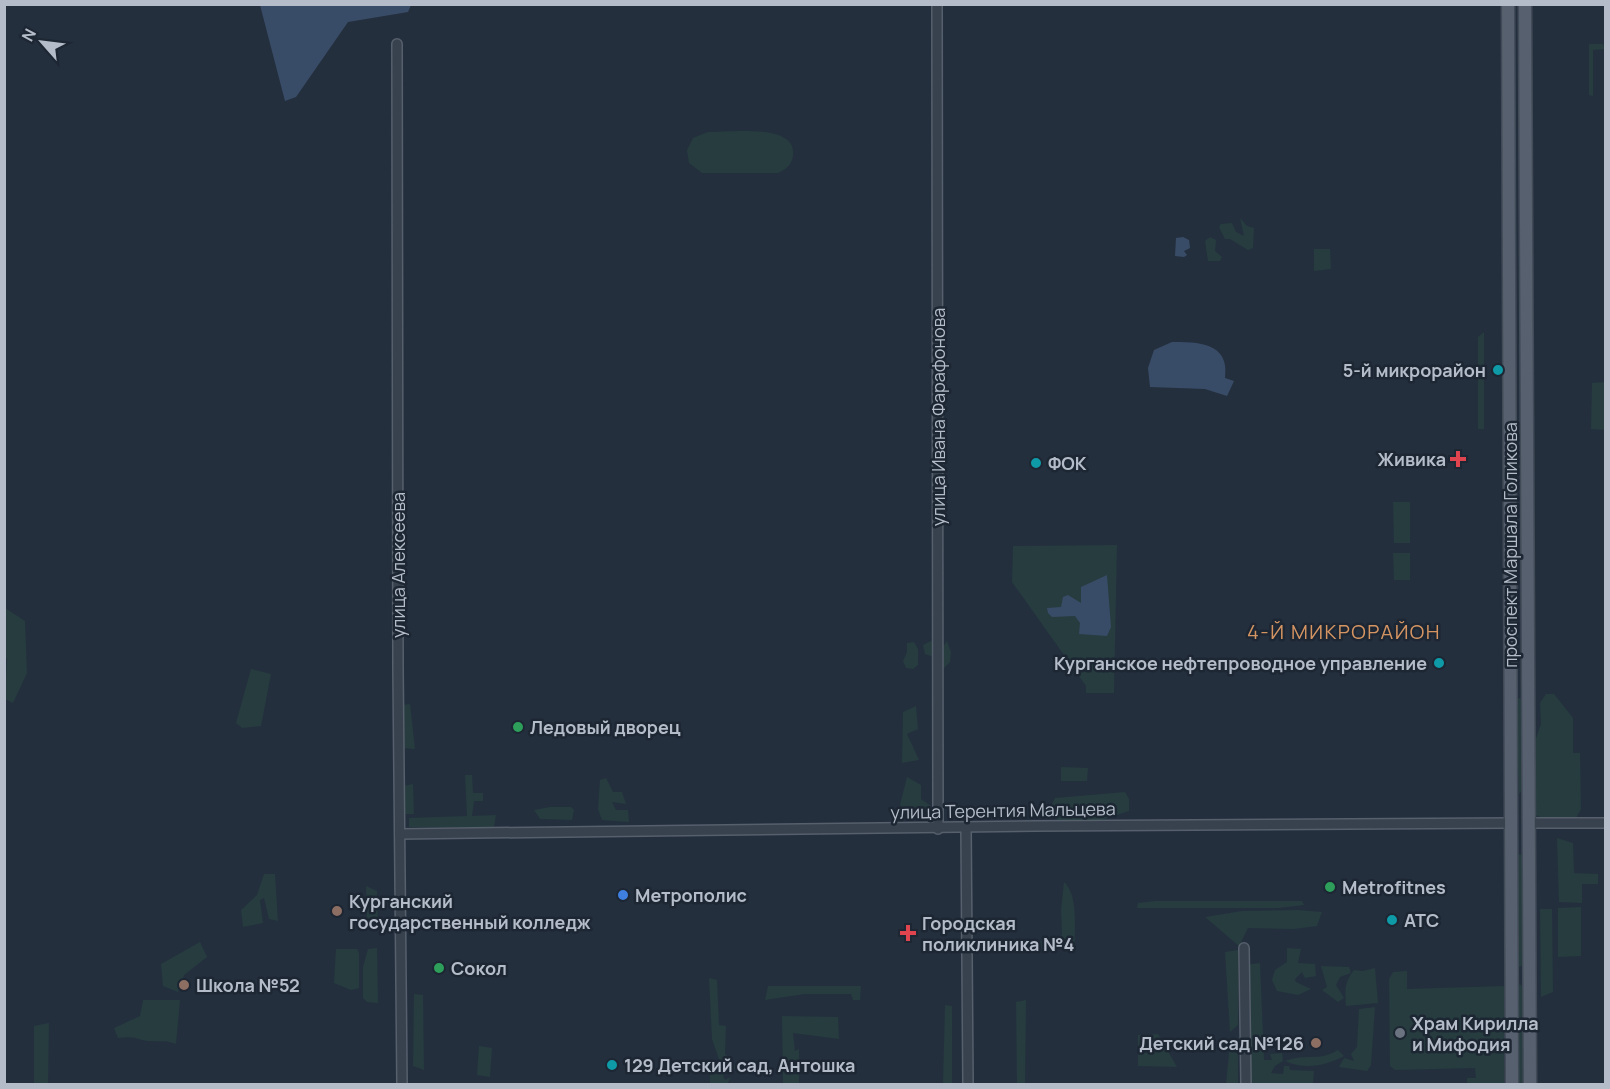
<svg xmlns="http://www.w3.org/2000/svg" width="1610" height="1089" viewBox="0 0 1610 1089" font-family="Manrope,sans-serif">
<rect width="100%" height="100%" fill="#242f3e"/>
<g fill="#263c3f">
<polygon points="1589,44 1603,44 1605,49 1593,50 1593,96 1589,95"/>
<path d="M 708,132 C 728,132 792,124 793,151 C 794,163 787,169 778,173 L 702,173 L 689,163 L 687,150 L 693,138 Z"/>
<polygon points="1240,218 1247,226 1254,228 1253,248 1248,250 1230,239 1225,239 1219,227 1221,224 1232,223 1236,232 1244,236"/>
<polygon points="1210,237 1216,240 1215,251 1222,257 1220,261 1208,261 1205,241"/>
<polygon points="1314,249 1330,249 1331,269 1314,271"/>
<polygon points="1484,332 1484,429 1478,429 1478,337"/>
<polygon points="1605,382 1605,430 1591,429 1592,383"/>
<polygon points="1393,502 1410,502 1410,543 1394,543"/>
<polygon points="1117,545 1114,693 1086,693 1086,686 1012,582 1013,546"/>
<polygon points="1393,553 1410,553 1410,580 1394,580"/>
<polygon points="5,608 25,621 27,673 13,703 5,699 7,659 5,655"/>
<polygon points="937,638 941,650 947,641 951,652 950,662 943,669 940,659 925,654 923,645"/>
<polygon points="914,642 918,649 918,665 913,669 906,668 903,661 907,652 907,643"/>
<polygon points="251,669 271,674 261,726 242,728 236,723"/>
<polygon points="1546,694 1554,694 1573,718 1573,753 1580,753 1581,809 1576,818 1542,818 1536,815 1535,741 1541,724 1540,703"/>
<polygon points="1519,698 1522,700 1523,789 1519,794 1516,699"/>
<polygon points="410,704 415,749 402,748 403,705"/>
<polygon points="916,706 918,729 907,734 919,760 902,763 903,712"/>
<polygon points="1061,767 1088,768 1087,781 1061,781"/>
<polygon points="465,775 472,775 473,793 483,793 483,801 474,801 472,816 496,815 494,827 409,827 409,818 467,816"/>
<polygon points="907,777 921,785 921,799 931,806 922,814 907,812 900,805"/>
<polygon points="606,778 613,792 622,792 626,804 612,802 616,810 628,810 629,822 602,820 598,809 600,780"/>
<polygon points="413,784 414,814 402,814 403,786"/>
<polygon points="1125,792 1129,799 1129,811 1092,823 1077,820 1063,822 1046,815 1055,798"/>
<polygon points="550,807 571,807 574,810 572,820 540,819 534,810"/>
<polygon points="1557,838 1573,843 1574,873 1598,874 1598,884 1582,884 1582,903 1559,902"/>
<polygon points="1520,854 1523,856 1524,964 1520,967 1517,966 1516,857"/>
<polygon points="264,874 275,874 278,921 269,919 264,898 260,900 263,923 243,927 241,910 257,895"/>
<path d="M 1064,882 C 1079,896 1074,929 1075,948 L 1042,950 L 1038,942 L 1062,935 L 1061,910 Z"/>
<polygon points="366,886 377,891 378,928 367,927"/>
<polygon points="1155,901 1302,901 1304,905 1279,908 1137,908 1138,903"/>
<polygon points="1581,907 1581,956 1558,957 1558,908"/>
<polygon points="1540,909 1552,909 1553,992 1541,997"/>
<polygon points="1298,910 1322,912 1317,926 1294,929 1248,928 1239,946 1205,917 1242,911"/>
<polygon points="200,942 207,957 184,975 178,992 163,986 161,964"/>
<polygon points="377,948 378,1003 367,1002 363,998 363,967 368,949"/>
<polygon points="1287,948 1301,949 1298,963 1315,964 1316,976 1305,978 1302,972 1295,979 1296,982 1311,989 1298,995 1277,991 1272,980 1275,970 1287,962"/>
<polygon points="336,949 357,949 359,953 359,988 351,990 334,983"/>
<polygon points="1238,950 1238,1025 1230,1032 1225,952"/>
<polygon points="1260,963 1264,1060 1272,1060 1270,1054 1282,1053 1283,1061 1275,1066 1271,1073 1283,1074 1284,1066 1289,1066 1290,1070 1314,1071 1313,1084 1246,1084 1244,965"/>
<polygon points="1321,966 1349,967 1351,973 1340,977 1336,985 1344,998 1338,1002 1322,990 1327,987"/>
<path d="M 1375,968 L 1378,1003 L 1346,1006 C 1345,990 1344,983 1354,970 L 1363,971 Z"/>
<polygon points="1407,971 1407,989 1504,986 1504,1084 1467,1084 1467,1078 1476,1078 1475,1068 1395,1070 1390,1066 1389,979 1393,972"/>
<polygon points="709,978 717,980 719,1025 726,1026 725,1054 737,1068 723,1076 725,1080 731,1077 727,1084 710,1084 710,1073 720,1073 721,1065 712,1039"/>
<polygon points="1520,984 1522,986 1524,1084 1518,1084 1517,986"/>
<polygon points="768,986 861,986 860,1000 853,1000 851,994 805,994 765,1000"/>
<polygon points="414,994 423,995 424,1070 413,1066"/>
<path d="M 143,1000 L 180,1000 L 176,1044 C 165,1040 163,1042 152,1041 C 138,1041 138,1035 118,1038 L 114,1028 L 140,1016 Z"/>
<polygon points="1026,1000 1025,1084 1017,1084 1016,1002"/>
<polygon points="945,1005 952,1006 952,1084 943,1084"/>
<polygon points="1375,1007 1371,1065 1367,1071 1339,1067 1344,1058 1354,1061 1351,1054 1357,1047 1359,1009"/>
<polygon points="782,1016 838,1017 839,1039 793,1033 795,1051 799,1049 799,1084 783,1084"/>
<polygon points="49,1023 48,1084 34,1084 34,1026"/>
<polygon points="1158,1034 1177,1067 1138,1066 1138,1035"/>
<polygon points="1230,1042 1238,1043 1238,1084 1226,1084"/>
<polygon points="479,1046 492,1048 490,1077 477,1075"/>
<path d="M 1338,1050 L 1344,1056 C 1326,1066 1304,1070 1285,1061 C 1306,1053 1319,1062 1338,1050 Z"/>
</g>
<g fill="#394c67">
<polygon points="260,5 260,4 411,5 408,12 348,22 296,97 285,101"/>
<polygon points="1183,237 1189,240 1190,248 1184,251 1187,255 1184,257 1175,256 1176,238"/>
<path d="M 1172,342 C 1197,342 1230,342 1225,378 L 1234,381 L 1227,396 L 1205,389 L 1150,387 L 1148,368 L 1154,350 Z"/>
<polygon points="1107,575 1111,627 1107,636 1079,634 1080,623 1075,616 1052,617 1048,613 1047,608 1061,607 1063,597 1068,595 1081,603 1081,587"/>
</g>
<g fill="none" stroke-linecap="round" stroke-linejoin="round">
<defs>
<g id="minor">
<polyline points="937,4 938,829"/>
<polyline points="397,44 398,669 402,1084"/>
<polyline points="1529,823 1606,823"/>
<polyline points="966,828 968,1084"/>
<polyline points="400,834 1036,826 1511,823"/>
<polyline points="1244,948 1246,1084"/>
</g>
<g id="major">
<polyline points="1508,4 1512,1084"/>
<polyline points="1525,4 1530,1084"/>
</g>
</defs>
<use href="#minor" stroke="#565f6c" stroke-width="12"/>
<use href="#major" stroke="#414a57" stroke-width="15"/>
<use href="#minor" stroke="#38414e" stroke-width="9"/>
<use href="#major" stroke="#56606e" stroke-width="12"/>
</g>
<g fill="#0f9aa8" stroke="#1d2633" stroke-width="2">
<circle cx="1498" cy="370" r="6"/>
<circle cx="1036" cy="463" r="6"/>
<circle cx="1439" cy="663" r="6"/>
<circle cx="1392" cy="920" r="6"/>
<circle cx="612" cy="1065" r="6"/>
</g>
<g fill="#e0444e" stroke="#1d2633" stroke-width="2">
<path d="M1455 450h6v6h6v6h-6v6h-6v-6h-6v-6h6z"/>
<path d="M905 924h6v6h6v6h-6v6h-6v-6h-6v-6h6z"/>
</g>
<g fill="#2e9e5b" stroke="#1d2633" stroke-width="2">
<circle cx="518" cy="727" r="6"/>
<circle cx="1330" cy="887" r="6"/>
<circle cx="439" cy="968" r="6"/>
</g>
<circle fill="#3f7fe0" stroke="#1d2633" stroke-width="2" cx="623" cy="895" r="6"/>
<g fill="#8d6e63" stroke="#1d2633" stroke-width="2">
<circle cx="337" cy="911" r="6"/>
<circle cx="184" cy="985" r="6"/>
<circle cx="1316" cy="1043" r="6"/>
</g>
<circle fill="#6b7280" stroke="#1d2633" stroke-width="2" cx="1400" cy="1033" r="6"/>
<g text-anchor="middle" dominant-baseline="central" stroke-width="5" stroke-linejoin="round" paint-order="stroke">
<g font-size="18" font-weight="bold" fill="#b4bcc9" stroke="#1d2633" text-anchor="start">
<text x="1486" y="370" text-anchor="end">5-й микрорайон</text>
<text x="1446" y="459" text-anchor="end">Живика</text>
<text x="1048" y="463">ФОК</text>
<text x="1427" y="663" text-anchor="end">Курганское нефтепроводное управление</text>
<text x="530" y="727">Ледовый дворец</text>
<text x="1342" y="887">Metrofitnes</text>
<text x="635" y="895">Метрополис</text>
<text x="349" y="901">Курганский<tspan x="349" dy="21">государственный колледж</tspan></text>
<text x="1404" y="920">АТС</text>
<text x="922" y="923">Городская<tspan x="922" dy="21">поликлиника №4</tspan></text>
<text x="451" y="968">Сокол</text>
<text x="196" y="985">Школа №52</text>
<text x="1412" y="1023">Храм Кирилла<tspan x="1412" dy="21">и Мифодия</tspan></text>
<text x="1304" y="1043" text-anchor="end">Детский сад №126</text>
<text x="624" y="1065">129 Детский сад, Антошка</text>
</g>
<g font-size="18" fill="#b4bcc9" stroke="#1d2633">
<text transform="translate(938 417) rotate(-90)">улица Ивана Фарафонова</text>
<text transform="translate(1510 545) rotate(-90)">проспект Маршала Голикова</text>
<text transform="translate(398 565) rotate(-90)">улица Алексеева</text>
<text transform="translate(1003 810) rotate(-1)">улица Терентия Мальцева</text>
</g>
<g font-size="20" letter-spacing="1.5" fill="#d59563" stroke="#1d2633">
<text x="1344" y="631">4-Й МИКРОРАЙОН</text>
</g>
</g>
<rect width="1610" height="1089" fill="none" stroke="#b4bcc9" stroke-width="12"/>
<g transform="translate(42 42) rotate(298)" stroke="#1d2633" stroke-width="4.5" paint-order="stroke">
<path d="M0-4.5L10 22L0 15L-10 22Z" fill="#b4bcc9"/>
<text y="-9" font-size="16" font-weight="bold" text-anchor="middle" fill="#b4bcc9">N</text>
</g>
</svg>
